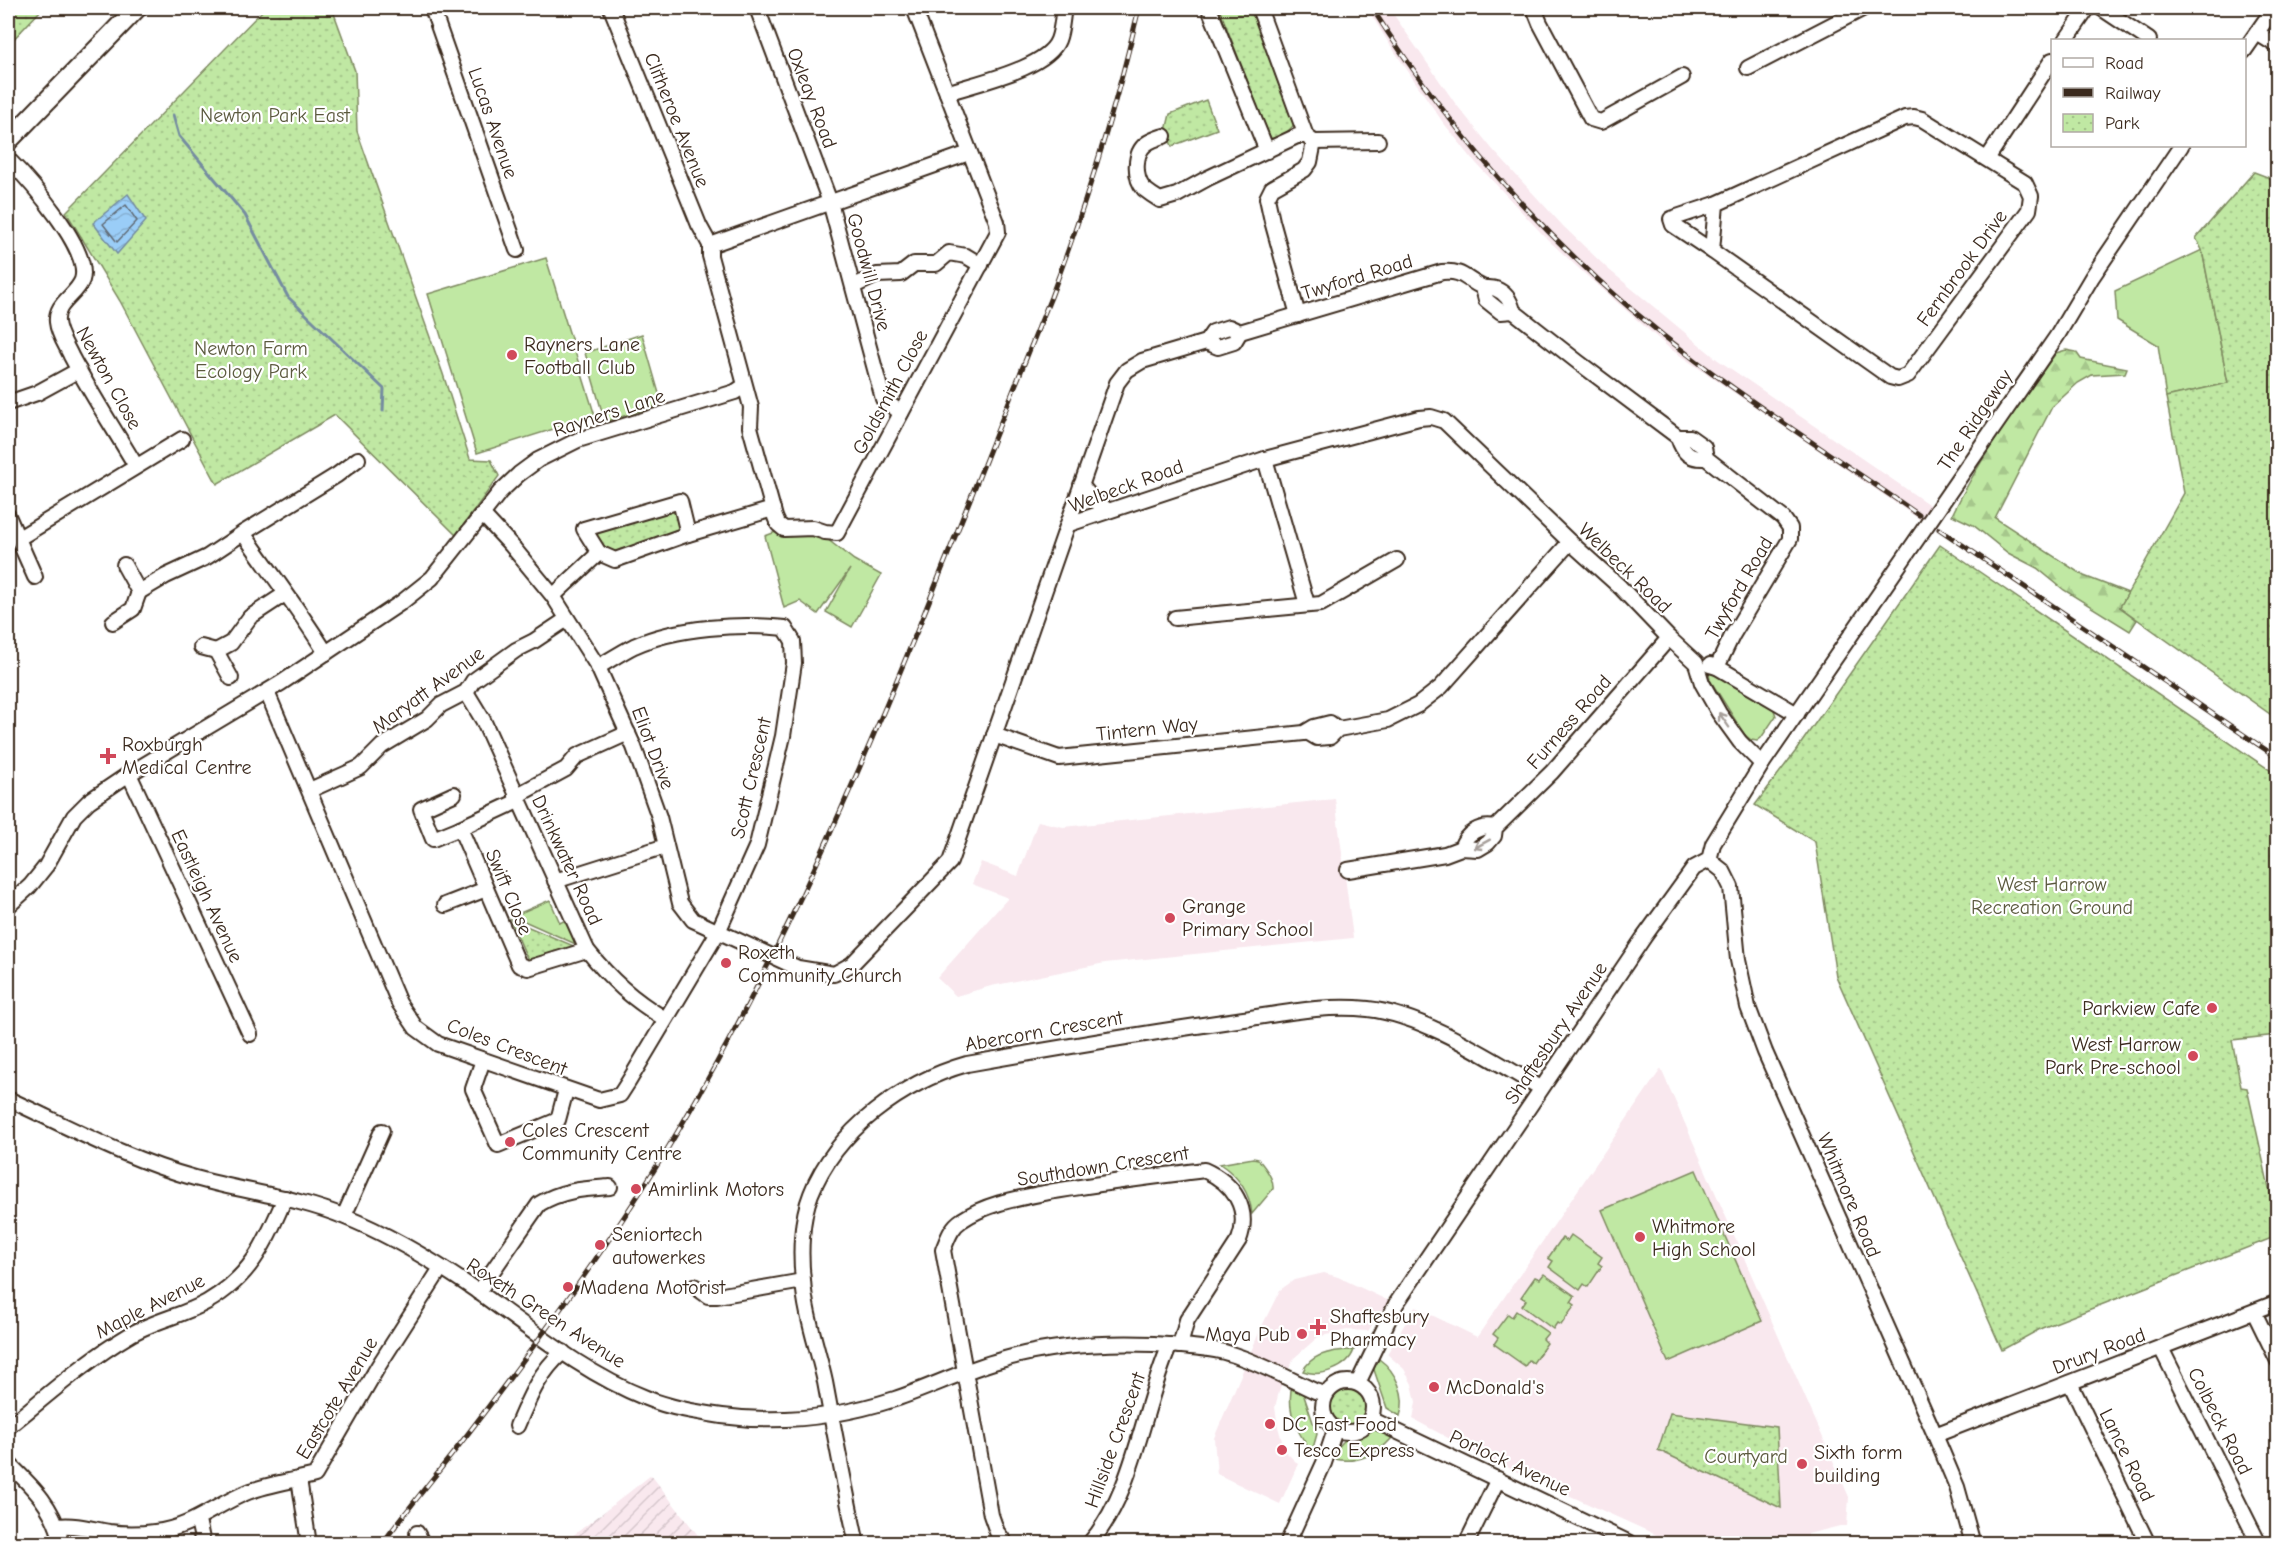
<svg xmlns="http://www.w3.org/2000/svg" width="2285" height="1551" viewBox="0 0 2285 1551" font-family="'Comic Neue',sans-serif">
<defs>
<pattern id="industrial-furrows" width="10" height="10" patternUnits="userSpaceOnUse" patternTransform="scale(1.5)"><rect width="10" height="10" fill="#f9e8ee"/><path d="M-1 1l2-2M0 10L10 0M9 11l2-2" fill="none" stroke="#d6c7cc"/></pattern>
<pattern id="forest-firs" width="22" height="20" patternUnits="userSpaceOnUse" patternTransform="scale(1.5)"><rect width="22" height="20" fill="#c0e8a3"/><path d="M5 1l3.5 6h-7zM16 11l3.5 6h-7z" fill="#a6c78c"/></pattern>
<pattern id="park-dots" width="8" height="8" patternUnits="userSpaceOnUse" patternTransform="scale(1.5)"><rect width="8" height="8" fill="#c0e8a3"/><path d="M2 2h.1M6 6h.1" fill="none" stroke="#a6c78c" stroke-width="1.8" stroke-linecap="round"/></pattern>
<pattern id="water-waves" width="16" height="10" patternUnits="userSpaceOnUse" patternTransform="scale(1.5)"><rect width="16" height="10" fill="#9acdf7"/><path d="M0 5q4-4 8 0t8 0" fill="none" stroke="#86b0d3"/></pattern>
</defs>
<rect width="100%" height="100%" fill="#fff"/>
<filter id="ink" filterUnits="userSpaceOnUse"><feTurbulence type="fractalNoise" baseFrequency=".0167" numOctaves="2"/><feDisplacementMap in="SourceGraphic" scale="12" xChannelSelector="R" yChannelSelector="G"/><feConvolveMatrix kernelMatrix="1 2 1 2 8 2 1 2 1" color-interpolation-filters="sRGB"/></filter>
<g filter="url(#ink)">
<g fill="#f9e8ee">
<polygon points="1367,8 1389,8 1455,103 1493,150 1564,227 1608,269 1718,360 1931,506 1922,521 1669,348 1587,276 1547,239 1474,161 1442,121 1388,42"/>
<polygon points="1335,799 1353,938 1105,963 991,986 956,996 937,978 1008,898 972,884 981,862 1018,876 1038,821 1063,827"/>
<polygon points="1661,1069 1849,1497 1847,1526 1840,1526 1808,1534 1808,1543 1674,1543 1476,1453 1413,1419 1416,1402 1412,1384 1404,1369 1387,1354 1415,1307 1477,1337"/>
<polygon points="1324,1273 1338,1277 1389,1301 1368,1331 1347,1330 1318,1337 1294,1358 1280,1388 1275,1407 1278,1427 1285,1451 1298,1464 1280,1504 1217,1474 1214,1438 1261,1328 1280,1290 1294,1280"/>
</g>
<polygon fill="url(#industrial-furrows)" points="651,1475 704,1543 563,1543 609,1508"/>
<g fill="#c0e8a3" stroke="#7e8960" stroke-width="1.5">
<polygon points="2202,250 2228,383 2166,397 2158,345 2117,320 2115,291"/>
<polygon points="546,258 595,416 477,453 428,294"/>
<polygon points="642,334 662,404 605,422 585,353"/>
<polygon points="813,528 854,560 881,575 852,627 826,612 850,569 818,614 800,601 784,608 765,536 784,529"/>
<polygon points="1712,672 1773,707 1776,716 1761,738 1757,741 1751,740 1744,734 1710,680 1709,674"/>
<polygon points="550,900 560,923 569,918 580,946 513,916"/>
<path d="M 1253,1158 L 1258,1159 C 1265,1167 1274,1179 1273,1189 L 1252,1214 C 1250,1193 1238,1176 1220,1164 Z"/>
<polygon points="1696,1170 1762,1321 1668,1362 1602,1210"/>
<polygon points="1571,1235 1602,1257 1598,1263 1602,1266 1588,1287 1584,1284 1580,1290 1549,1267 1553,1261 1548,1258 1562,1238 1567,1241"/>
<polygon points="1544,1274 1575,1296 1571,1302 1575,1305 1561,1325 1557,1323 1553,1329 1522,1306 1526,1300 1521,1297 1535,1277 1540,1279"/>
<polygon points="1516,1311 1548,1333 1543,1339 1547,1343 1533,1363 1529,1360 1525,1366 1494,1344 1498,1338 1493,1334 1508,1314 1512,1317"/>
<path d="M 1354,1350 C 1348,1368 1320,1378 1303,1371 C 1311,1353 1337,1350 1354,1350 Z"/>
<path d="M 1379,1359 C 1396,1371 1407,1396 1400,1416 L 1387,1408 L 1373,1367 Z"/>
<path d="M 1295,1387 L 1303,1393 L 1317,1434 L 1313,1448 L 1308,1447 C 1296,1429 1288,1413 1291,1390 Z"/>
<path d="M 1379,1429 L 1391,1435 L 1391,1439 C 1378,1454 1356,1464 1335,1459 C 1336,1437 1361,1432 1379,1429 Z"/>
</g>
<path fill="url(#forest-firs)" stroke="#7e8960" stroke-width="1.5" d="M 2066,350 L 2076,352 L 2081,359 L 2127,368 L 2125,373 L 2092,375 L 2078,383 L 2052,407 L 1995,518 L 2084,576 L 2128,593 L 2120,607 L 2137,620 L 2130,631 L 2064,590 L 2037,568 L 2008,553 L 1973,525 L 1952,515 C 1980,457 2019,404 2056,353 Z"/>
<g fill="url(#park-dots)" stroke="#7e8960" stroke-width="1.5">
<polygon points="8,8 43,8 8,45"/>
<polygon points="265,8 332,8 355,71 357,131 443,374 470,459 491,460 499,476 456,535 335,415 217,484 120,301 66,212"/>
<polygon points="1219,8 1251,8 1295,120 1294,125 1280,139 1271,138 1266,128"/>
<polygon points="1206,100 1217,129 1172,146 1166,131 1170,114"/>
<polygon points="2254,172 2278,181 2277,719 2120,607 2184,493 2166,397 2228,383 2202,250 2196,238"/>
<polygon points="671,504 683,536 605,557 592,532"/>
<polygon points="1940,545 2277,775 2277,1035 2232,1040 2241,1087 2247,1088 2277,1224 2277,1236 2042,1328 2002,1350 1836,976 1815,842 1755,805 1795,752"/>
<polygon points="510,919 576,947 528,960"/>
<circle cx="1347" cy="1407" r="18"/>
<polygon points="1670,1413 1777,1427 1781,1508 1658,1450"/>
</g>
<polygon fill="url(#water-waves)" stroke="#748ca0" stroke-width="1.5" points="128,194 146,221 117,254 93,223"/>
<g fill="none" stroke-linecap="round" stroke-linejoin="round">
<polygon stroke="#616b75" stroke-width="1.5" points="126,205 137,221 117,242 103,224"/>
<polyline stroke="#748ca0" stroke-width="3" points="173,115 179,136 245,215 288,297 384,389 383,411"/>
<defs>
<g id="minor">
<polyline points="432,8 517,250"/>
<polyline points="611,8 699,225 710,245"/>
<polyline points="757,8 830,202 883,399 901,413"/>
<polyline points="914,8 997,222 998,232 837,533 825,532 813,528 784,529 778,524 775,517 750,427 751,407 710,256 710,245 969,153"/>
<polyline points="1209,8 1267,151"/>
<polyline points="1259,8 1306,136"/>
<polyline points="1534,8 1540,23 1591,119 1601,122 1682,77"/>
<polyline points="2101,8 2149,40"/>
<polyline points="2257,33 2278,46"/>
<polyline points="2066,40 2088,8"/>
<polyline points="2244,51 2274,8"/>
<polyline points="1748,68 1864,8"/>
<path d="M 947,93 C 975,83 1047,69 1058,40 C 1062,30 1062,18 1064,8"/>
<polygon points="1914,117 1922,119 2025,183 2031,196 2029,210 1908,375 1898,379 1890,377 1712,251 1716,204 1905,118"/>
<path d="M 1164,136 C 1158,138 1151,140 1146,144 C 1134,153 1134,178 1144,189 C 1149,193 1155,197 1160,200 L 1177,195 L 1208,178 L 1297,136 L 1306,136 L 1314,142 L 1310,162 L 1304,170 L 1272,188 L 1267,198 L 1272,221 L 1298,315"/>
<polyline points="1314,142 1378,141"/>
<path d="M 8,159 C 28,179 92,250 82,280 C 76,296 55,303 57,322 C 58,334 66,345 71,356 C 91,394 114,429 136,466"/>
<polyline points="1987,159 2052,60"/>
<polyline points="1712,251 1673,225 1671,219 1716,204"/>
<polyline points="854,286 877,275 901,274 914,264 936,264 949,253 966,256 981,265"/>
<polyline points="1483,288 1486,300 1501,312 1513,311"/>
<polyline points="1206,342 1218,347 1234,342 1240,332"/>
<polyline points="8,403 37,393 79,370"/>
<polyline points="1678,437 1690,437 1704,447 1706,458 1783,518 1790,528 1790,539 1732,636 1717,667"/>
<polyline points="1265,459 1307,604"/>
<polyline points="1081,485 1092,498 1107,510"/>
<path d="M 483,515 L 511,545 L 553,596 L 598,667 L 634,747 L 659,817 L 680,903 L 693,920 L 798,968 L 834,974 L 852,964 L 950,862 L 1117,383 L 1127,370 L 1142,361 L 1206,342 L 1213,332 L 1229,327 L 1240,332 L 1442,272 C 1463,270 1465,279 1482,287 C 1486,289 1491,287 1496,289 C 1506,293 1511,302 1513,311 L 1578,362 L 1678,437 C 1683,453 1689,459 1706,458"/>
<polyline points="8,516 35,577"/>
<polyline points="1069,524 1265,459 1419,418 1431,417 1444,421 1570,542 1620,587 1669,638 1696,663 1702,683 1719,713 1740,742 1762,764"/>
<polyline points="19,538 182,439"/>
<polyline points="599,553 615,560 688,534 773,509"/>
<polyline points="599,553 584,529 680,501 688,534"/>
<polyline points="124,565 139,592 166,576 207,557 243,533"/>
<polyline points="553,596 599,553"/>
<polyline points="1175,618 1321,604 1397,560"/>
<polyline points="113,622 133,609 139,592"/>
<polyline points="201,647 216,651 231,678"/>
<polyline points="216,651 231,643 250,617 285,594"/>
<path d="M 326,653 C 300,611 271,573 243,533 L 337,475 L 358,459"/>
<polyline points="1710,665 1717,667 1797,714"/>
<path d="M 267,692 L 399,1003 L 416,1028 L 438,1044 L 599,1100 L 620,1095 L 629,1081 L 718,932 L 757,845 L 783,736 L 794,663 L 793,641 L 785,628 C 740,623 676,627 634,646 C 622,652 610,660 598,667"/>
<path d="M 466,692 L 483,720 L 587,950 C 611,980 632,999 665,1019"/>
<polyline points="1307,732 1317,738 1330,737 1338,729 1388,720 1418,705 1441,687 1570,542"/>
<polyline points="994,735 1059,758 1304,733 1314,727 1330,723 1338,729"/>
<polyline points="129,774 250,1034"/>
<polyline points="310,790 361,767 382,746 427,719 441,705 466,692 473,681 516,650 534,641 567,619"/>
<polyline points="454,794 421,809 433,839 460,828"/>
<polyline points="516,796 566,769 577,756 628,733"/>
<polyline points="518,801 460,828 519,965 528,968 587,950"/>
<path d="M 1461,848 C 1466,833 1480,825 1495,828"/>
<polyline points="1709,860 1723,871 1731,887 1738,960 1748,1007 1765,1052 1935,1435 1957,1487 1973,1544"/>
<polyline points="1348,870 1445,854 1461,848 1478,849 1488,843 1494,836 1495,828 1552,772 1669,638"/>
<polyline points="555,881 666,846"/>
<polyline points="445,905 486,889"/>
<polyline points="8,906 30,886 46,866 74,816 89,801 129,774 281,683 402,602 432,578 500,492 519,474 538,460 578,440 735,392 744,386"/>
<polyline points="483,1060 473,1089 498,1145 558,1120 566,1090"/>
<path d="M 8,1099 C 69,1127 129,1160 195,1178 C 245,1192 297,1197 345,1217 C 393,1236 438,1264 480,1293 C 533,1331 585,1374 646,1398 C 670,1408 696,1412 722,1416 C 780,1424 839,1417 895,1399 C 931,1387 964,1370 1001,1360 C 1059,1343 1122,1341 1182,1346 C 1199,1348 1215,1348 1231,1354 C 1260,1363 1287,1378 1315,1391 L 1326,1394"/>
<polyline points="344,1216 382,1131"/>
<polyline points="694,1286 708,1296 717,1296 803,1281"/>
<path d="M 478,1292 L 539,1204 C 562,1190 584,1189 610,1187"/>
<polyline points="2254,1312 2278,1361"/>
<polyline points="2161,1348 2259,1544"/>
<circle cx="1348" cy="1407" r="25"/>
<polyline points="1358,1383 1396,1304 1644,937 1694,868 1709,860 1713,844 1762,764 2057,336 2092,277 2181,146"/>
<polyline points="2070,1383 2148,1544"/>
<polyline points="1371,1419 1632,1544"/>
<path d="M 517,1426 C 529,1398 540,1371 563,1352"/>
<path d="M 8,1427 C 47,1396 84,1362 128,1336 C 152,1321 182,1316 207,1302 C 252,1276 265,1243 285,1198"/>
<polyline points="1935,1435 2278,1302"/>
<path d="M 8,1463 C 33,1487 55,1508 62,1544"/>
<polyline points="299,1479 309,1544"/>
<polyline points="198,1520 203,1544"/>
<path d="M 58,1526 C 76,1524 91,1529 109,1532 C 123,1534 140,1534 155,1532 C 191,1528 215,1505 248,1492 C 269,1484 292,1481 315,1475 L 379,1365 L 441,1268"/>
<polyline points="417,1533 423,1544"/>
<path d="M 857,1544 C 845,1490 835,1436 825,1382 C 818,1349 805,1314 803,1280 C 800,1253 801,1219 811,1194 C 836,1130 903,1082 967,1064 C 1057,1048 1147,1033 1237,1020 C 1280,1014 1324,1004 1368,1009 C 1425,1015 1492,1060 1541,1088"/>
<path d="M 1006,1544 L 997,1532 L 991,1515 L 943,1250 C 948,1238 951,1227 962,1220 C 987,1203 1020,1198 1049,1192 C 1100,1183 1152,1177 1204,1170 C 1233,1183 1251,1208 1239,1240 L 1187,1320 L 1180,1346"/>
<path d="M 1089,1544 C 1135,1492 1142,1408 1170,1345"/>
<polyline points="1287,1544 1324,1463 1335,1430"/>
<polyline points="1466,1544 1498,1479"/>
</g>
<polyline id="major" points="8,141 137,8"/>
</defs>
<use href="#minor" stroke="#3b2a1e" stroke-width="18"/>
<use href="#major" stroke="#3b2a1e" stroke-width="22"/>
<use href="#minor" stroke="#fff" stroke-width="14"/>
<use href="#major" stroke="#fff" stroke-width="18"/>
<defs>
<g id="rail">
<path d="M 1372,8 C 1458,144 1569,267 1699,363 C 1770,416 1846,464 1919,515"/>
<polyline points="1939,529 2278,758"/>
<path d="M 382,1544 C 406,1511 432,1480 457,1448 C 535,1346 612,1242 678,1131 C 833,868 936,579 1051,297 C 1087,202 1116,106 1139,8"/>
</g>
</defs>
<use href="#rail" stroke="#3b2a1e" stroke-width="5"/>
<use href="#rail" stroke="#fff" stroke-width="3" stroke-dasharray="9" stroke-linecap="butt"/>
</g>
<defs><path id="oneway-shaft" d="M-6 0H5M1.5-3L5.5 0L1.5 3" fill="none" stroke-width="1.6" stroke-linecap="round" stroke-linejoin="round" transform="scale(1.5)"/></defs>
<g stroke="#a79f9a">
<use href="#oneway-shaft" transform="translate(1724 720) rotate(-125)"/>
<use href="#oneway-shaft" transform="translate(1482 844) rotate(151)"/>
</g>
</g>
<g fill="#d1495b" stroke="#fff" stroke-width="2">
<circle cx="512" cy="355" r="6"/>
<path d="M105 747h6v6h6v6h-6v6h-6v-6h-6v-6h6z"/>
<circle cx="1170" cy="918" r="6"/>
<circle cx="726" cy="963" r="6"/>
<circle cx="2212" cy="1008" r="6"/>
<circle cx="2193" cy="1056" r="6"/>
<circle cx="510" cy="1142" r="6"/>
<circle cx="636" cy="1189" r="6"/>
<circle cx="1640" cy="1237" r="6"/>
<circle cx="600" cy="1245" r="6"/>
<circle cx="568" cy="1287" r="6"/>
<path d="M1315 1318h6v6h6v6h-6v6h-6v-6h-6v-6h6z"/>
<circle cx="1302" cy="1334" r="6"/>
<circle cx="1434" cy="1387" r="6"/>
<circle cx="1270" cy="1424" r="6"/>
<circle cx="1282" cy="1450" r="6"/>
<circle cx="1802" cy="1464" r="6"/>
</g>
<g text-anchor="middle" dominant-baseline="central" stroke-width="4.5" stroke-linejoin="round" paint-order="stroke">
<g font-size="20" fill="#3b2a1e" stroke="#fff">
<text transform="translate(812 98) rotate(69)">Oxleay Road</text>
<text transform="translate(677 120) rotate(68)">Clitheroe Avenue</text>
<text transform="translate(493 123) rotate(71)">Lucas Avenue</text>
<text transform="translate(1962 268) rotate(-54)">Fernbrook Drive</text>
<text transform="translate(869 272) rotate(75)">Goodwill Drive</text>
<text transform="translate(1357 277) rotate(-17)">Twyford Road</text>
<text transform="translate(109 378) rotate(61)">Newton Close</text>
<text transform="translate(890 392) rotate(-62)">Goldsmith Close</text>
<text transform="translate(609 413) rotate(-18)">Rayners Lane</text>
<text transform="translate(1975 420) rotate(-56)">The Ridgeway</text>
<text transform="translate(1126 486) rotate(-20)">Welbeck Road</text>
<text transform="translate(1625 568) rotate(44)">Welbeck Road</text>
<text transform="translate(1739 588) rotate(-60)">Twyford Road</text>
<text transform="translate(428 690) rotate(-36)">Maryatt Avenue</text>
<text transform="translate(1569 722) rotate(-49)">Furness Road</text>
<text transform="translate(1147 729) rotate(-6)">Tintern Way</text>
<text transform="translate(653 748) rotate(69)">Eliot Drive</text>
<text transform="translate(751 778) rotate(-77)">Scott Crescent</text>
<text transform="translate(567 860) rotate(65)">Drinkwater Road</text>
<text transform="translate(509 892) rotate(67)">Swift Close</text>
<text transform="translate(207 896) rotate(65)">Eastleigh Avenue</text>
<text transform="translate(1044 1031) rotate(-10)">Abercorn Crescent</text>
<text transform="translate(1556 1033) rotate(-56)">Shaftesbury Avenue</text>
<text transform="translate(507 1047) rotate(21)">Coles Crescent</text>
<text transform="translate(1103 1166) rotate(-9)">Southdown Crescent</text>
<text transform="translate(1849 1195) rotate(67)">Whitmore Road</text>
<text transform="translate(150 1306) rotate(-27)">Maple Avenue</text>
<text transform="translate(546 1313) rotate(33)">Roxeth Green Avenue</text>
<text transform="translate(2099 1351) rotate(-21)">Drury Road</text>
<text transform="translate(337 1398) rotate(-59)">Eastcote Avenue</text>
<text transform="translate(2220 1421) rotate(63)">Colbeck Road</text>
<text transform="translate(1115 1440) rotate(-70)">Hillside Crescent</text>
<text transform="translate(2127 1455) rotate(64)">Lance Road</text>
<text transform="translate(1510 1463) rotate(25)">Porlock Avenue</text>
</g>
<g font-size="20" fill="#5c5a3f" stroke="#fff">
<text x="275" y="115">Newton Park East</text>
<text x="251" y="348">Newton Farm<tspan x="251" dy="23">Ecology Park</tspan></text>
<text x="2052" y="884">West Harrow<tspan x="2052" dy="23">Recreation Ground</tspan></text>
<text x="1746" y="1456">Courtyard</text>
</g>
<g font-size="20" fill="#3b2a1e" stroke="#fff" text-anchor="start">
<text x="524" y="344">Rayners Lane<tspan x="524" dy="23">Football Club</tspan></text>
<text x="122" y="744">Roxburgh<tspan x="122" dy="23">Medical Centre</tspan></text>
<text x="1182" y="906">Grange<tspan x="1182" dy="23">Primary School</tspan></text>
<text x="738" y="952">Roxeth<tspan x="738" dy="23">Community Church</tspan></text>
<text x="2200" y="1008" text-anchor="end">Parkview Cafe</text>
<text x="2181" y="1044" text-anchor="end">West Harrow<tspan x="2181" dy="23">Park Pre-school</tspan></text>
<text x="522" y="1130">Coles Crescent<tspan x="522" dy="23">Community Centre</tspan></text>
<text x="648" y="1189">Amirlink Motors</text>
<text x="1652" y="1226">Whitmore<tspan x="1652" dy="23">High School</tspan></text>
<text x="612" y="1234">Seniortech<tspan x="612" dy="23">autowerkes</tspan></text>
<text x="580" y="1287">Madena Motorist</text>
<text x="1330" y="1316">Shaftesbury<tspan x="1330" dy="23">Pharmacy</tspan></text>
<text x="1290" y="1334" text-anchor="end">Maya Pub</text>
<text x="1446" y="1387">McDonald's</text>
<text x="1282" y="1424">DC Fast Food</text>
<text x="1294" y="1450">Tesco Express</text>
<text x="1814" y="1452">Sixth form<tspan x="1814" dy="23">building</tspan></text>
</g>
</g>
<rect width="2285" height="1551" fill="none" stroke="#fff" stroke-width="30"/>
<rect x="15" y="15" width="2255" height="1521" fill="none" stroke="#3b2a1e" stroke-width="2" filter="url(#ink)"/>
<rect x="2051" y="39" width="195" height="108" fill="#ffffff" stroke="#b1aaa5" stroke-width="1.5"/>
<rect x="2063" y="58" width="30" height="9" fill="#ffffff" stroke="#b1aaa5" stroke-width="1.5"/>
<text x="2105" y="69" font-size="18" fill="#3b2a1e">Road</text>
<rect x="2063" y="88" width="30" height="9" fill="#3b2a1e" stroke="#b1aaa5" stroke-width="1.5"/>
<text x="2105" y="99" font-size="18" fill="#3b2a1e">Railway</text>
<rect x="2063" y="114" width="30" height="18" fill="url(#park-dots)" stroke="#b1aaa5" stroke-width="1.5"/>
<text x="2105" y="129" font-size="18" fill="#3b2a1e">Park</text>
</svg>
